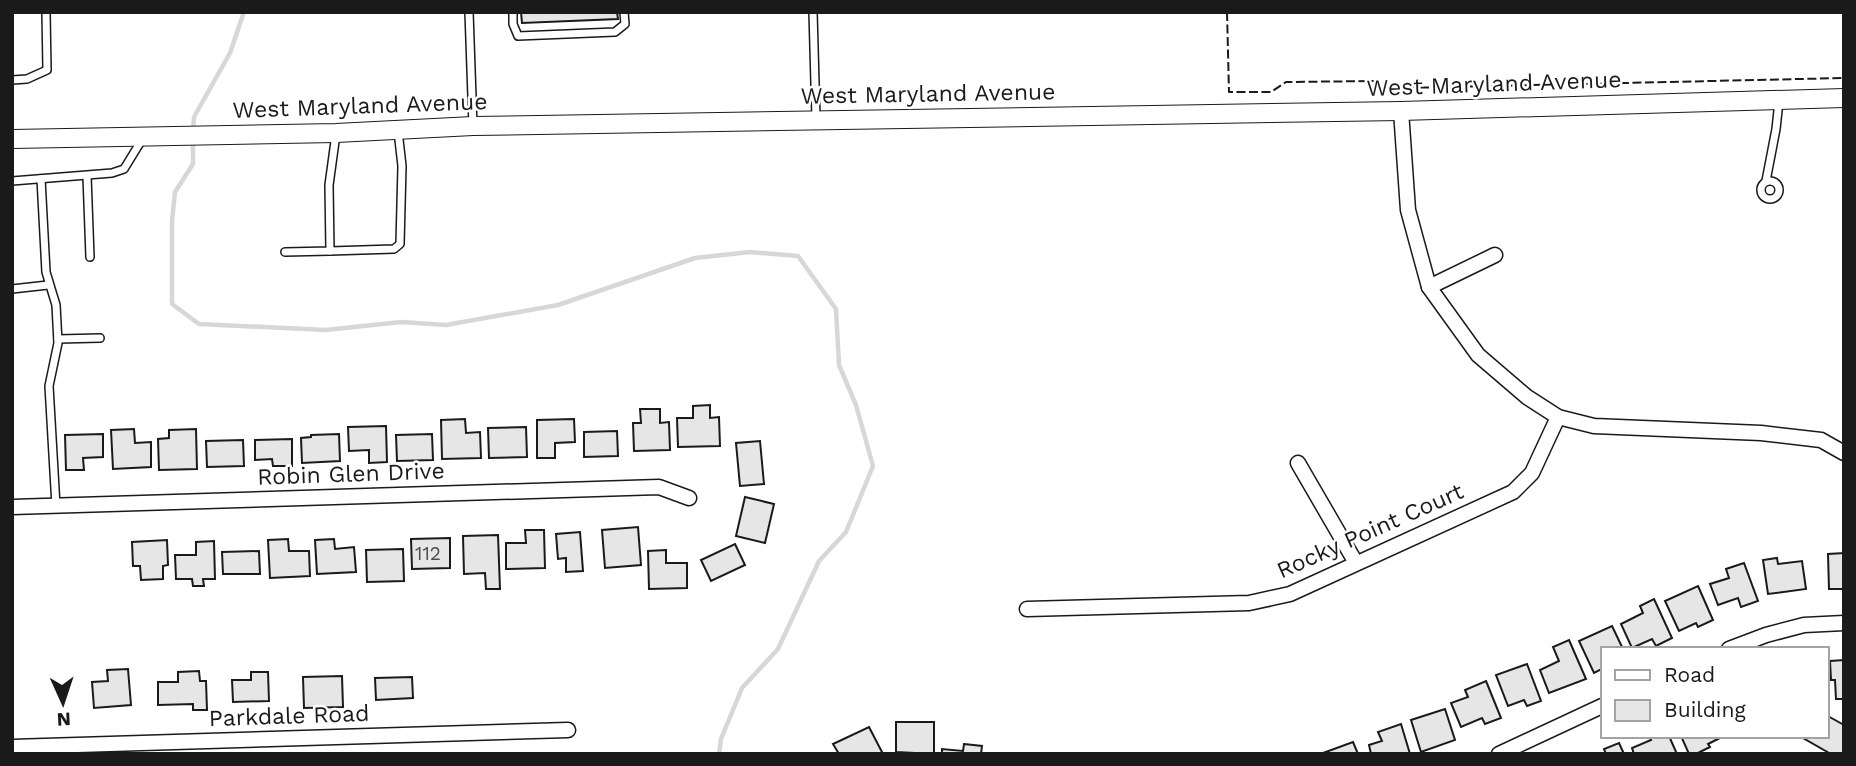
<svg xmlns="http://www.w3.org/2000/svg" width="1856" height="766" viewBox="0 0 1856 766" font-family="'Work Sans',sans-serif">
<rect width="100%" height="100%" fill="#fff"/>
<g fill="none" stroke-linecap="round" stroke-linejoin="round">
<g stroke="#d7d7d7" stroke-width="4.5">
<polyline points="193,132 194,117 230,53 244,12"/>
<polyline points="193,141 193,164 175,192 172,221 172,304 199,324 326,330 401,322 446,325 558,305 695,258 750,252 798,256 836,309 839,365 856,405 873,466 846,532 819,561 778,649 742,688 721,739 719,754"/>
</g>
</g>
<g fill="#e6e6e6" stroke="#1a1a1a" stroke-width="2">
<polygon points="521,12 617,12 618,19 522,23"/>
<polygon points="710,405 710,418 719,417 720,446 678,447 677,418 693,418 693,406"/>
<polygon points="640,409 660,409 660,423 669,422 670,450 634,451 633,423 641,423"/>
<polygon points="465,419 466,433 480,432 481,458 442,459 441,420"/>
<polygon points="574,419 575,442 555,443 555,458 537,458 537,420"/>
<polygon points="386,426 387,462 369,463 369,450 349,451 348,427"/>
<polygon points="526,427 527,457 489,458 488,428"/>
<polygon points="134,429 135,443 151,442 151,467 113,469 111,430"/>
<polygon points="196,429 197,469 159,470 158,439 169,438 169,430"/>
<polygon points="617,431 618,456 584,457 584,432"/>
<polygon points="103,434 103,457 83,458 84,470 66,470 65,435"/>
<polygon points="339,434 340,461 302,463 301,438 311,437 311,435"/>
<polygon points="432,434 433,460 397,461 396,435"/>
<polygon points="292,439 292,466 273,466 272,459 255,460 255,440"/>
<polygon points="243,440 244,466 207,467 206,441"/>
<polygon points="760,441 764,484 740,486 736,443"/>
<polygon points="745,497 774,504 765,543 736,536"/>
<polygon points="638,527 641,565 605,568 602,530"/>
<polygon points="525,530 544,530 545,568 506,569 506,543 526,543"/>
<polygon points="580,532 583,571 566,572 566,558 558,559 556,534"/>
<polygon points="498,535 500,589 486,589 485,573 464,574 463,536"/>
<polygon points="450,538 450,568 412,569 411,539"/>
<polygon points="288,539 289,551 309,551 310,576 270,578 268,540"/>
<polygon points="334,539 335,549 354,547 356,572 317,574 315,540"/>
<polygon points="167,540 168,565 163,566 163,579 141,580 140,566 133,566 132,542"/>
<polygon points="214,541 215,579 203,579 204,586 193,586 192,579 176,579 175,555 196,555 196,542"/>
<polygon points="735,544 745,565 711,581 701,560"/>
<polygon points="403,549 404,581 367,582 366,550"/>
<polygon points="666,550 666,563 687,563 687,588 649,589 648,551"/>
<polygon points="259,551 260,574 223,574 222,552"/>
<polygon points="1844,553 1844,589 1829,589 1828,554"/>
<polygon points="1777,558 1778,564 1802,561 1806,589 1768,594 1763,560"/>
<polygon points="1744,563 1758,601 1741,607 1738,598 1718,605 1710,584 1729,578 1726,569"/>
<polygon points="1698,586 1713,620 1698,627 1696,623 1679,631 1665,601"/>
<polygon points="1654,599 1672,638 1656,646 1652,639 1632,648 1621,624 1643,613 1640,606"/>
<polygon points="1612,626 1623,649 1602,649 1602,669 1594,673 1579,641"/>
<polygon points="1569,640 1586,679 1549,693 1540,670 1559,661 1553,647"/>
<polygon points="1844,660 1844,699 1836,699 1835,680 1831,680 1830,661"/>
<polygon points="1527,664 1541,701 1527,706 1524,700 1508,706 1496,675"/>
<polygon points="128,669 131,705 94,708 92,682 108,681 107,670"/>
<polygon points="199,671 200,681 206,681 207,710 193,710 193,704 158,705 158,682 178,682 178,672"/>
<polygon points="251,672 268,672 269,701 233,702 232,680 251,680"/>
<polygon points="342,676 343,707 304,708 303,677"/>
<polygon points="412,677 413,698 376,700 375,678"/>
<polygon points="1486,681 1501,718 1485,724 1482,718 1461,727 1451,703 1468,697 1465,690"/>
<polygon points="1445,709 1455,740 1421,752 1411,720"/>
<polygon points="1826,715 1844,725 1843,754 1831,754 1803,738 1826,736"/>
<polygon points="896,722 934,722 934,754 896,752"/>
<polygon points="1401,724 1410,754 1371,754 1369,745 1382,741 1378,732"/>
<polygon points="869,727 883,754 839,754 833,744"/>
<polygon points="1649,736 1669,736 1677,754 1634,754 1632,748 1651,740"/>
<polygon points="1681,736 1719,736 1720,738 1708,744 1710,747 1696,754 1689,754"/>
<polygon points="1353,742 1358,754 1323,754 1323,753"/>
<polygon points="1619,743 1624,754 1606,754 1604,749"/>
<polygon points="964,744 982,746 981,754 942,754 942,749 963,751"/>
</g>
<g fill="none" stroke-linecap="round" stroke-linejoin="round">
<defs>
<g id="service">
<polyline points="469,12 473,126"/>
<polyline points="513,12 513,24 518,36 615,32 625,24 624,12"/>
<polyline points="813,12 816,119"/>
<polyline points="12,80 27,79 47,70 46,12"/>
<polyline points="87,176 90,257"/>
<polyline points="41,179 46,272 56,305 58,343 49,386 56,506"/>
<circle cx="1770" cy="190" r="9"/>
<polyline points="12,181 112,173 124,169 143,138"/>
<polyline points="1766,181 1776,129 1779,101"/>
<polyline points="330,251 394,249 400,244 402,166 398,131"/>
<polyline points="285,252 330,251 329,185 336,134"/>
<polyline points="12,289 48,285"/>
<polyline points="58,339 100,338"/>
</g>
<g id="minor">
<polyline points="1401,111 1408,210 1429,287 1478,355 1527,397 1558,417 1594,426 1761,433 1821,440 1844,453"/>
<polyline points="1429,287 1495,255"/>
<polyline points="1298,463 1356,563"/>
<polyline points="12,507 659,487 689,498"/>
<polyline points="1027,609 1249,603 1290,594 1513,492 1532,473 1558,417"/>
<polyline points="1729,649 1766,635 1804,625 1844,623"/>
<polyline points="12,747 568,730"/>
<polyline points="1499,754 1602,706"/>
</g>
<polyline id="tertiary" points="12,139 336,133 473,126 1401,111 1844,98"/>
</defs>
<use href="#service" stroke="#1a1a1a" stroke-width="10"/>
<use href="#minor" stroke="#1a1a1a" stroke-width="17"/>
<use href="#tertiary" stroke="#1a1a1a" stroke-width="20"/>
<use href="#service" stroke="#fff" stroke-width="7"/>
<use href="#minor" stroke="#fff" stroke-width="14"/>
<use href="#tertiary" stroke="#fff" stroke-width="18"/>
<polyline stroke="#1a1a1a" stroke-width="2" stroke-dasharray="9 3.5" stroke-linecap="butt" points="1227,12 1229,92 1271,92 1286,82 1378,81 1403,88 1844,78"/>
</g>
<g text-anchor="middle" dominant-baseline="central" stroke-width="5" stroke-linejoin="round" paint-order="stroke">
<g font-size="19" fill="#4d4d4d">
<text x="428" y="553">112</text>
</g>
<g font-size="23" fill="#1a1a1a" stroke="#fff">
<text transform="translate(1494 84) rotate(-2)">West Maryland Avenue</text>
<text transform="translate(928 94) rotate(-1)">West Maryland Avenue</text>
<text transform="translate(360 106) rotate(-2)">West Maryland Avenue</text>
<text transform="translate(351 474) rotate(-2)">Robin Glen Drive</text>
<text transform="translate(1370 531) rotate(-24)">Rocky Point Court</text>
<text transform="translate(289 716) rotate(-2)">Parkdale Road</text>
</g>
</g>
<rect width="1856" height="766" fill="none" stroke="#1a1a1a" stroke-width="28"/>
<rect x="1601" y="647" width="228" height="91" fill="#ffffff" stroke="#a3a3a3" stroke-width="2"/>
<rect x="1615" y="670" width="35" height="10" fill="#ffffff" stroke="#a3a3a3" stroke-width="2"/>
<text x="1664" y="682" font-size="21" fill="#1a1a1a">Road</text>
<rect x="1615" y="700" width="35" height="21" fill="#e6e6e6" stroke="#a3a3a3" stroke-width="2"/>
<text x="1664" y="717" font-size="21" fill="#1a1a1a">Building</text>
<g transform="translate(63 703) rotate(177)" stroke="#ffffff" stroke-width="5" paint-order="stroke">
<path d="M0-5L12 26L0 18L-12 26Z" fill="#1a1a1a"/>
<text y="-10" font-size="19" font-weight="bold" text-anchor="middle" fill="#1a1a1a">N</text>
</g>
</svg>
